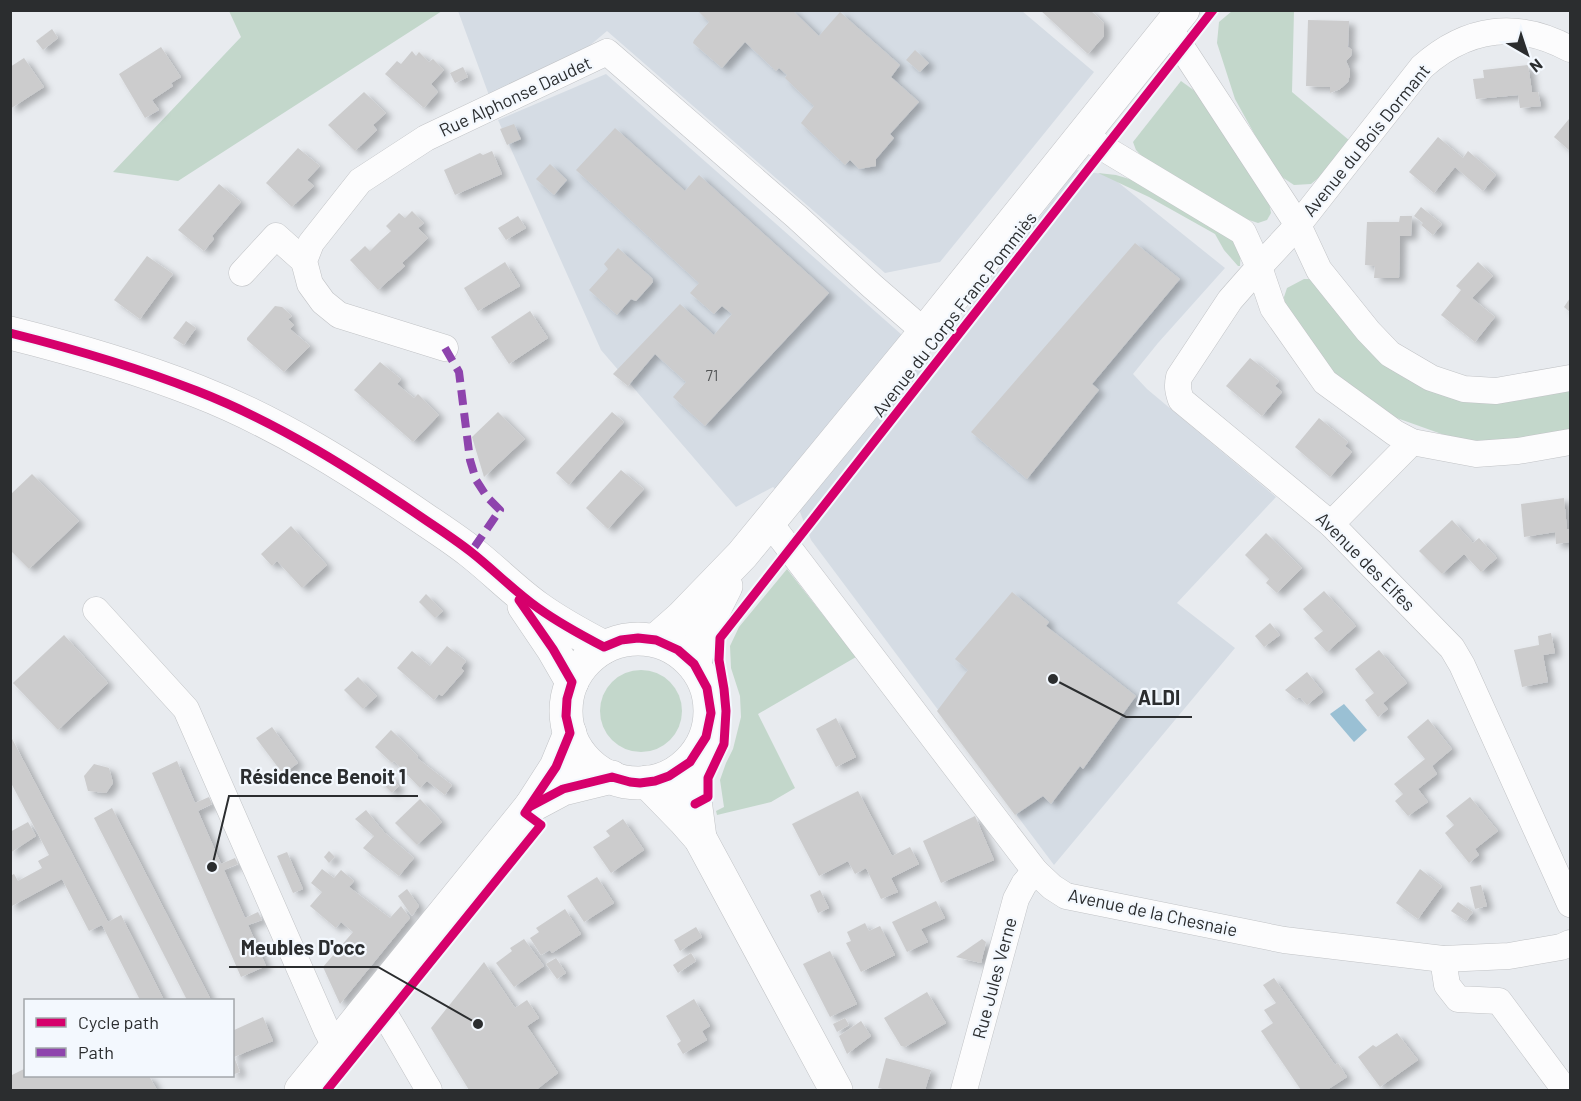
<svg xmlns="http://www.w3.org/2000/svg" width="1581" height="1101" viewBox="0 0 1581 1101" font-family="Barlow,sans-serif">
<defs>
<filter id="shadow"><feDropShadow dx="6" dy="4" stdDeviation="3" flood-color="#0004"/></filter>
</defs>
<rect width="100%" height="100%" fill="#e8ebef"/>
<g fill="#d5dce4">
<polygon points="458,11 1022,11 1094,72 940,262 885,273 607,31 588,47 490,98"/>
<polygon points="606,74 902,335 932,357 1076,170 1109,175 1225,268 1158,343 1133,374 1147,389 1276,497 1177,603 1235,648 1054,865 811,540 800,512 773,487 736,507 601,350 498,120"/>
</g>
<g fill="#c3d7cb">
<polygon points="229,11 442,11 178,181 113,172 241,37"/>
<polygon points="1232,11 1294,11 1292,92 1350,141 1328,170 1311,184 1294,185 1276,173 1235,99 1217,43 1219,22"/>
<polygon points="1181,81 1199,94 1269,202 1271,213 1267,220 1258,223 1246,219 1151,166 1136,150 1133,142"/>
<polygon points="1098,173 1116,175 1146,184 1228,233 1241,248 1240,266 1238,266 1224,250 1215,234 1149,197"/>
<polygon points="1304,279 1313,279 1378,358 1403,377 1437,392 1496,403 1521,400 1570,390 1570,432 1502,444 1474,443 1450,437 1394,417 1336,375 1325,363 1285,309 1284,297 1287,288"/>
<polygon points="787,569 856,657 758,714 795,788 771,802 717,815 716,811 724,807 720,780 726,763 733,749 741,717 740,696 731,668 730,646 739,627"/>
<circle cx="641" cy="711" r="41"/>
</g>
<polygon fill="#9ac0d4" points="1344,704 1367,730 1354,742 1330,714"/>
<g fill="#cccccd" filter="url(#shadow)">
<polygon points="697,10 792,10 819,36 840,12 900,65 891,77 919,102 890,134 894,138 876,159 876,166 859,169 850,160 845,165 801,123 814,106 785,78 787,75 779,68 776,71 745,42 722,68 693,43 694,40 709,22"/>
<polygon points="1040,10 1090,10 1104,23 1104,36 1088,54"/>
<polygon points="1308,20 1349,21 1348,47 1352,50 1351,56 1346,61 1350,70 1350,74 1348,82 1340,89 1330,93 1330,87 1306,86"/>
<polygon points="52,29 58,38 43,50 36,41"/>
<polygon points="161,47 181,77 171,83 173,86 152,100 159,110 145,118 119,74"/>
<polygon points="915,50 929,63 920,72 906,60"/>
<polygon points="412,51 416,56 419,52 429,62 433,59 444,70 431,84 438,92 424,108 385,74 397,61 401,64"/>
<polygon points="24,58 44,87 10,109 10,67"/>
<polygon points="1528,65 1532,92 1538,92 1541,106 1520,108 1518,95 1476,99 1473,79 1484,78 1483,70"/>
<polygon points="463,67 468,77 455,83 450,73"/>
<polygon points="364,92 386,113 373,125 377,130 355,151 328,125"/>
<polygon points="1569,119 1570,121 1570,151 1554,137"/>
<polygon points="514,124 521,139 507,145 500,129"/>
<polygon points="615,128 685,191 699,175 829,293 705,426 673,397 686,382 655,354 628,386 613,374 680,304 714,335 732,314 722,306 714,314 690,293 699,283 576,170"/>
<polygon points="1438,137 1463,158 1468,151 1496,175 1483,191 1455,167 1434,193 1409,172"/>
<polygon points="298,148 320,166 307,180 314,186 292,207 266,183"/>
<polygon points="492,151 502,174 455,195 444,170 480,153 483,155"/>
<polygon points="550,164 567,180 554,195 536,179"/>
<polygon points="219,184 241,202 212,236 214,239 204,251 178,230"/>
<polygon points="1421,207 1442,224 1433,235 1421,225 1423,223 1414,216"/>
<polygon points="412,211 424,223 418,228 428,238 402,263 405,266 378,290 350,260 365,246 370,251 380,241 391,231 386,226 399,213 405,218"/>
<polygon points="518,216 526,228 506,240 498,228"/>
<polygon points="1400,216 1412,216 1411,236 1400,236 1399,278 1374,278 1375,266 1365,265 1367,222 1399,222"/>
<polygon points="1135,243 1180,279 1092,384 1099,390 1027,479 971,432"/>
<polygon points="618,248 652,278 653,282 636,301 631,299 617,315 589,290 608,269 604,264"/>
<polygon points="147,256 173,274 140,319 114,300"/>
<polygon points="505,262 520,286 478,311 464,288"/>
<polygon points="1478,262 1493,276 1472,298 1495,317 1475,342 1441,315 1461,290 1456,286"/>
<polygon points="1570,298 1570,312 1564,307"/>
<polygon points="275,306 282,307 292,316 288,319 294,325 290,329 310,346 284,372 247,340 247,338"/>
<polygon points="530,311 548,338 509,364 491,337"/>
<polygon points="186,321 196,328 184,345 173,338"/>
<polygon points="1250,358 1279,381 1275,386 1282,392 1262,416 1226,386"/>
<polygon points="380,362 401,379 397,384 414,398 418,394 439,415 413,442 354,390"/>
<polygon points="498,412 525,439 484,477 472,437"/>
<polygon points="612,412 624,422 569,485 556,473"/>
<polygon points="1319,418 1348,442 1345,446 1352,452 1330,477 1295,447"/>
<polygon points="621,470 644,489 608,529 586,508"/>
<polygon points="32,474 79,521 29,569 10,550 10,495"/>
<polygon points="1564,498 1567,529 1570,529 1570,542 1556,544 1555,532 1524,537 1521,504"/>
<polygon points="1452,520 1473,543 1479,538 1497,558 1481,572 1464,554 1442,574 1419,551"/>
<polygon points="291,526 327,565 302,588 277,561 272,566 261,554"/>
<polygon points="1266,533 1302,568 1277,593 1266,583 1269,579 1245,555"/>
<polygon points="1324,591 1356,626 1327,652 1314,638 1323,631 1303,609"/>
<polygon points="1012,592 1049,622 1046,626 1136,696 1083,769 1080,766 1051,804 1043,796 1015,815 937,711 968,670 955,659"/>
<polygon points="426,594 443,611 435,618 419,602"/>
<polygon points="1270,623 1280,635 1264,647 1255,636"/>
<polygon points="1551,633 1555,653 1543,655 1548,682 1522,687 1514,650 1539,645 1538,636"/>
<polygon points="64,635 108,683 58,730 13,683"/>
<polygon points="447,646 466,661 461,668 464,671 442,696 439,694 434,700 397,668 412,651 430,666"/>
<polygon points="1379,650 1407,683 1383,703 1388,709 1378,717 1365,700 1374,693 1355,669"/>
<polygon points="1307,672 1323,692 1307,705 1300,697 1296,699 1285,690"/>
<polygon points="358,677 377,696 363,709 344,690"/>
<polygon points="836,718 856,757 836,767 816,729"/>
<polygon points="1428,719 1452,749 1432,766 1437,774 1418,789 1428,802 1408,816 1395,801 1403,794 1394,784 1425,759 1407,737"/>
<polygon points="272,727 298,763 283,774 256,738"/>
<polygon points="391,730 418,756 417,758 452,785 445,795 427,781 420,788 394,761 392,763 375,747"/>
<polygon points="10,735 108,922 121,915 164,1000 140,1000 102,925 89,931 62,879 10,907 10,876 14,874 18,881 42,868 38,861 49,855 10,781"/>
<polygon points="177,761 195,803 209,797 212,804 198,811 221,864 235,858 238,864 224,870 245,918 258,912 262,920 248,925 266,966 241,977 152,773"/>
<polygon points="94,764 109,768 113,783 106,793 88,791 84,776"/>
<polygon points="383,770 399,786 392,793 376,777"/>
<polygon points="858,791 892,856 910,847 919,864 891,878 898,892 881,899 866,868 855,874 848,861 819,876 792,824"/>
<polygon points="1470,797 1498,831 1475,849 1479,855 1469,863 1445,833 1454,825 1446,816"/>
<polygon points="420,799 442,822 417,845 395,823"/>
<polygon points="112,808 211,1000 187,1000 94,818"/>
<polygon points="366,810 384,832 414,858 399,876 363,848 374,836 355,819"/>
<polygon points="975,816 994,860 941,883 923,841"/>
<polygon points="623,819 644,850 611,873 593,847 610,836 606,831"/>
<polygon points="28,822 36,836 10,853 10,832"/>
<polygon points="329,851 335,857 329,863 324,857"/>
<polygon points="287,852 303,889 293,893 277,856"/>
<polygon points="322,869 334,878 341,870 354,881 349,887 390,918 401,906 410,918 340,1004 323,967 353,932 341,922 336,928 310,906 322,892 311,883"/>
<polygon points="1420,869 1442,886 1418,919 1396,903"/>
<polygon points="597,877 614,903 584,922 567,896"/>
<polygon points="1481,885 1487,906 1475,909 1470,887"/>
<polygon points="407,889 419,906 412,916 398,896"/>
<polygon points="820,890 829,908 818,913 810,895"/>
<polygon points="936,901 945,918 921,929 928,942 907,952 892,922"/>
<polygon points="1458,902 1473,912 1466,921 1451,911"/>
<polygon points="565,909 581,934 552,953 550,950 541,955 530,938 539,932 536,928"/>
<polygon points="865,923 869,931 880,926 895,955 861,972 846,943 851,941 847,932"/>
<polygon points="696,927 702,937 680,951 674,940"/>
<polygon points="524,939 544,966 514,987 496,963 512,951 510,948"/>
<polygon points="982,939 986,942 981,963 956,957"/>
<polygon points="830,951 857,1004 830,1017 803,964"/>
<polygon points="691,953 696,961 678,973 673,965"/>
<polygon points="556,958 566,973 557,979 546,964"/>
<polygon points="484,962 515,1008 527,1000 539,1018 527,1026 558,1073 536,1090 469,1090 431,1028"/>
<polygon points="1274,978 1335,1065 1338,1063 1347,1077 1327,1090 1301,1090 1261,1031 1273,1023 1264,1010 1276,1003 1263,985"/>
<polygon points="927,992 946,1023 905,1047 901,1046 884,1018"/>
<polygon points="694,999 710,1026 702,1031 707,1040 683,1054 677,1044 681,1041 666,1016"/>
<polygon points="263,1017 273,1041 234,1057 240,1072 232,1075 232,1031"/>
<polygon points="845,1018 849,1025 837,1032 833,1024"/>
<polygon points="861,1021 871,1036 847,1054 839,1036"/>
<polygon points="1397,1033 1418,1060 1380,1087 1358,1057 1373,1045 1376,1047"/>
<polygon points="886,1058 931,1070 925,1090 887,1090 878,1088"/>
<polygon points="26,1068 26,1076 149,1076 157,1090 10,1090 10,1076"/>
</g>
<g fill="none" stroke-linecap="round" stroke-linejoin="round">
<defs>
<g id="street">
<polyline points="1169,28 1298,225 1319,270 1368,331 1390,354 1431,378 1464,389 1496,391 1570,378"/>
<path d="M 1570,49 C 1517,20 1467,27 1422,67 L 1298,225 L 1259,267 L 1230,300 L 1179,377 C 1177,386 1178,391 1181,400 L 1331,524 L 1452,648 L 1462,665 L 1570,904"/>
<polyline points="1082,135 1243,232 1259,267 1273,308 1325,382 1395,433 1412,442 1476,454 1518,451 1570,442"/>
<polyline points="242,273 276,236 304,261"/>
<polyline points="445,348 339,315 323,302 310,284 304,261 311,243 360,181 426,138 607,52 797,217 872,286 925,332"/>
<polyline points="769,522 1035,871 1052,887 1066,896 1284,940 1443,959 1509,956 1561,947 1570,943"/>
<polyline points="1331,524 1412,442"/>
<polyline points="96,610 186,709 327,1031 336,1048"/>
<polyline points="1443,959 1447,985 1458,999 1499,1001 1565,1090"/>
<path d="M 375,999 C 394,1028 411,1060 429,1090"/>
<polyline points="964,1090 1016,899 1024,884 1035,871"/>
</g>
<g id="secondary">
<path d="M 10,333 C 74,349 136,367 197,391 C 279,423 354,471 427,521 C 442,531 457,541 471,552 C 494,570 514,591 538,608 C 559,623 581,635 604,647"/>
<polyline points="524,606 553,649 572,682"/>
<circle cx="638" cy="711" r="72"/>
<polyline points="656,640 681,618 742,555 925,332 1183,10"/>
<polyline points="694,664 704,630 726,586"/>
<polyline points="690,762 700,838"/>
<polyline points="647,782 685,821 700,838 836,1090"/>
<polyline points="531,806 563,789 612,777"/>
<polyline points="301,1090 531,806 556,767 570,733"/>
</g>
</defs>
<use href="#street" stroke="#c1c3c6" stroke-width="27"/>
<use href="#secondary" stroke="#c1c3c6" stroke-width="34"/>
<use href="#street" stroke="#fcfcfd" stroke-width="26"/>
<use href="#secondary" stroke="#fcfcfd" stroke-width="33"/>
<polyline stroke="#8e44ad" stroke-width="8" stroke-dasharray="15 8" stroke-linecap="butt" points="445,348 459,372 470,460 476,480 487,497 500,510 471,552"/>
<defs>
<g id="cycleway">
<path d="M 10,333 C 74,349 136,367 197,391 C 279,423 354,471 427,521 C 442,531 457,541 471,552 C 494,570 514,591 538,608 C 559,623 581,635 604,647 L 621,640 L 638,638 L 656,640 L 678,650 L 694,664 L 707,688 L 711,713 L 706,737 L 690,762 L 669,776 L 655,781 L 640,783 L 630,782 L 612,777 L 563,789 L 531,806"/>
<polyline points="695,804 708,797 708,778 724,744 726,711 724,689 719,660 720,638 1213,10"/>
<polyline points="327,1090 541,825 525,813 556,767 570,733 566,716 567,699 572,682 553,649 519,600"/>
</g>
</defs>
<use href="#cycleway" stroke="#f3f8fe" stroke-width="13"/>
<use href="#cycleway" stroke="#d6006c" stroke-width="9"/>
</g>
<g text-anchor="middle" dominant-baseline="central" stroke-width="4.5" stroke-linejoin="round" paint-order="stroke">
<g font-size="15" fill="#535556">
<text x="712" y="375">71</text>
</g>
<g font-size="18" fill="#2b2d2f" stroke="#f3f8fe">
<text transform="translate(515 96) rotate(-25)">Rue Alphonse Daudet</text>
<text transform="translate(1366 140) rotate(-51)">Avenue du Bois Dormant</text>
<text transform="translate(954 314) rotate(-52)">Avenue du Corps Franc Pommiès</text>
<text transform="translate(1366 561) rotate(45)">Avenue des Elfes</text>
<text transform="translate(1153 912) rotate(12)">Avenue de la Chesnaie</text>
<text transform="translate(994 978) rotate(-75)">Rue Jules Verne</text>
</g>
</g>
<path fill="none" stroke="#2b2d2f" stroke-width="2" d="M1053 679L1126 717H1192M212 867L229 796H418M478 1024L378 967H229"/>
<g fill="#2b2d2f" stroke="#f3f8fe" stroke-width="2">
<circle cx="1053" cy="679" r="6"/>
<circle cx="212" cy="867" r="6"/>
<circle cx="478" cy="1024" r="6"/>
</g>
<g font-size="20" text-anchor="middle" font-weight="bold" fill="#2b2d2f" stroke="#f3f8fe" stroke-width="4.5" stroke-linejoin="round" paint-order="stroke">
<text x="1159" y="705">ALDI</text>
<text x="323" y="784">Résidence Benoit 1</text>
<text x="303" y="955">Meubles D'occ</text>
</g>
<rect width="1581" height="1101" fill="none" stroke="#2b2d2f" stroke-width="24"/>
<rect x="24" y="999" width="210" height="78" fill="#f3f8fe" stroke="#a3a7ab" stroke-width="1.5"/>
<rect x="36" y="1018" width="30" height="9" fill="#d6006c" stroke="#a3a7ab" stroke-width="1.5"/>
<text x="78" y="1029" font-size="18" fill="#2b2d2f">Cycle path</text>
<rect x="36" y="1048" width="30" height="9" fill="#8e44ad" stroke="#a3a7ab" stroke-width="1.5"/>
<text x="78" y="1059" font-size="18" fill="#2b2d2f">Path</text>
<g transform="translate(1527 54) rotate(141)" stroke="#f3f8fe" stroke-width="4.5" paint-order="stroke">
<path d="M0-4.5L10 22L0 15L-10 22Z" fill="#2b2d2f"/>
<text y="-9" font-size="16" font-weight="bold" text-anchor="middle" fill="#2b2d2f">N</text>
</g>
</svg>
